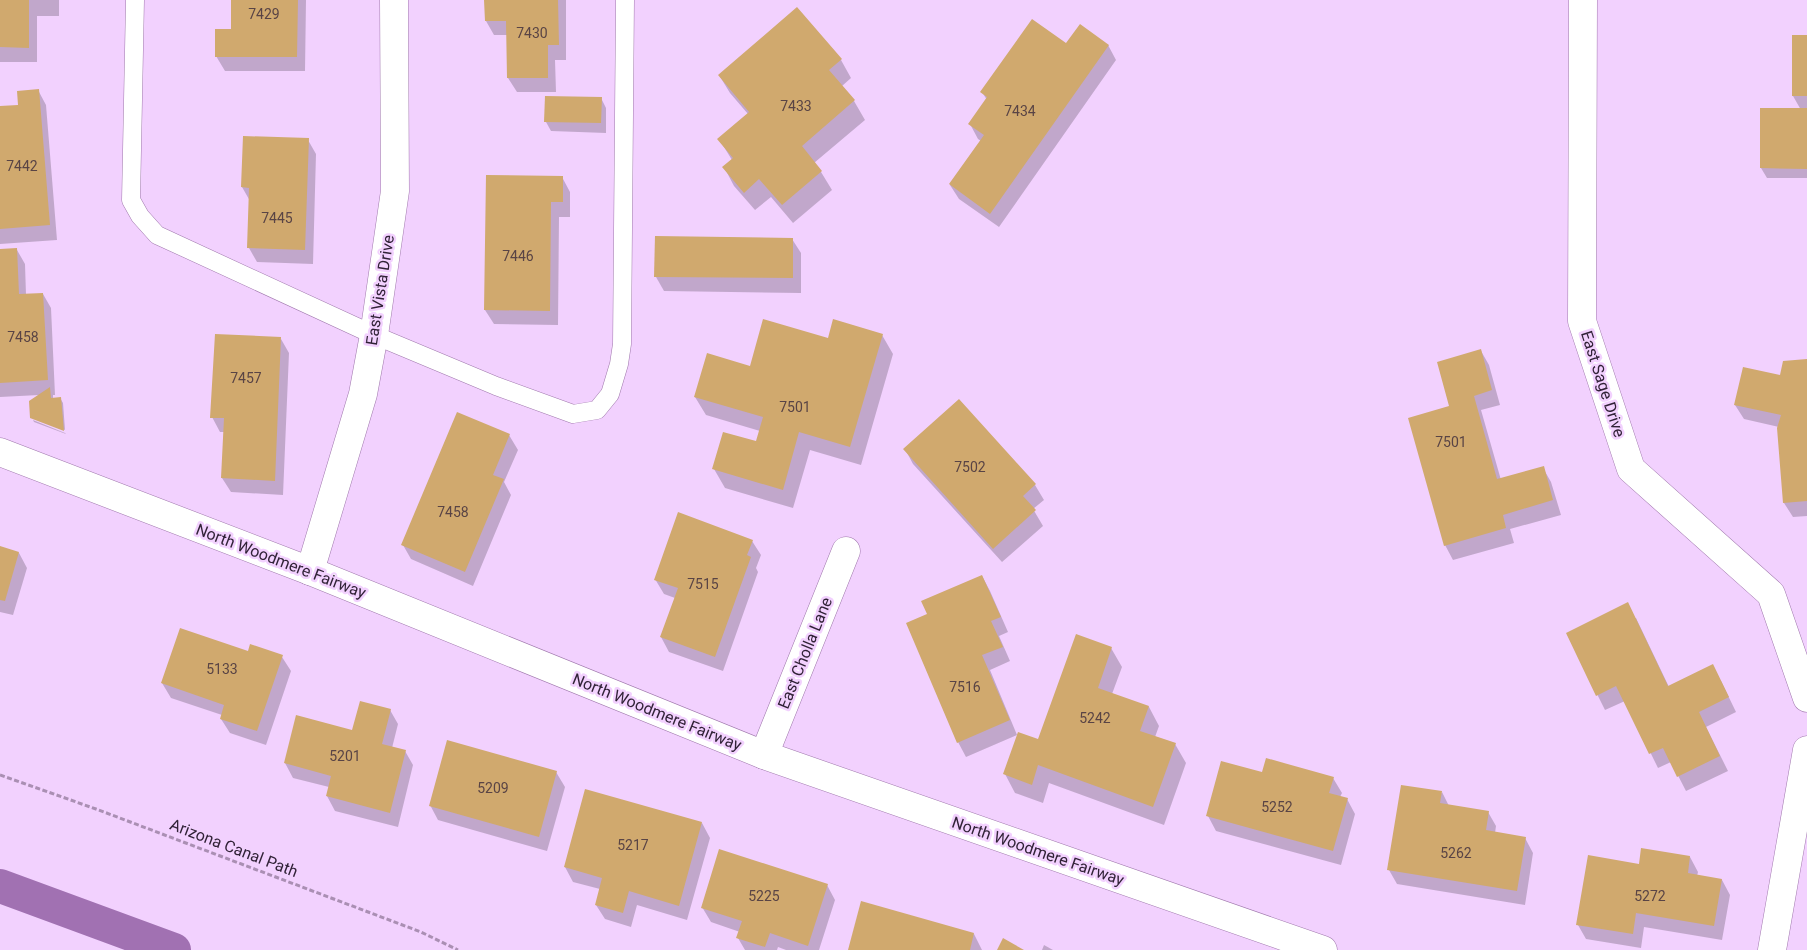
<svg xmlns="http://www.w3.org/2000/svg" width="1807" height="950" viewBox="0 0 1807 950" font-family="Roboto,sans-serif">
<rect width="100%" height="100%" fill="#f2d1fe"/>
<g fill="#0003">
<polygon points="0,0 59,0 59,16 37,16 37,62 0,62"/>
<polygon points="233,0 306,0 305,71 225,71 216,56 232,30"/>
<polygon points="486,0 566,0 566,60 555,60 556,92 517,92 508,78 508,35 494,35 486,21"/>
<polygon points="1807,36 1807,178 1767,178 1761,168 1762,109 1801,110 1793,96"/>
<polygon points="1066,45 1108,45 1116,60 999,227 959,199 950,185 981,141 978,139 970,124 987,100 982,92"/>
<polygon points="841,60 851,78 842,86 854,101 865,120 814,163 821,172 832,190 793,223 771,197 755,210 734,186 724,167 732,160 719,139 748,114 730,93 719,75"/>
<polygon points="38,90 46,105 57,240 0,244 0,108 20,106"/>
<polygon points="601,98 606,108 606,133 551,131 546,122"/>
<polygon points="308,140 316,154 313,264 257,262 249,248 250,201 242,187"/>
<polygon points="562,177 570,192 570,217 559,217 558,325 494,324 485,310"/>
<polygon points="792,239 801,253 801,293 664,291 656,277"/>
<polygon points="17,250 25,264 26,295 43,294 51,308 55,395 53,395 53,399 60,398 63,403 65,430 32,417 39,395 0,397 0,251"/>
<polygon points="882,335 893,354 861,465 810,450 793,508 725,488 714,469 757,443 760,431 706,415 695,397 751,367"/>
<polygon points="281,339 289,353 283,495 231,492 222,478 224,432 220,432 212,417"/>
<polygon points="1481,351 1489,365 1500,405 1481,410 1501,480 1543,468 1551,482 1561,515 1510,529 1514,543 1453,560 1445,545 1451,407"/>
<polygon points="1807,361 1807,516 1793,517 1784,503 1779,427 1744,419 1735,405"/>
<polygon points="959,400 1035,485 1044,500 1033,509 1043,526 1002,562 913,464 905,449"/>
<polygon points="33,420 65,433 66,434 34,422"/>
<polygon points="509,435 518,450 504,482 511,495 473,586 411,559 403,545"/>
<polygon points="752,541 761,555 756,568 758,572 723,671 669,652 661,637 675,598 664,594 655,579"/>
<polygon points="0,548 19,553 27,568 13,615 0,612"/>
<polygon points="982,576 990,591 1008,632 999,636 1010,661 990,670 1017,735 966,757 958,742 929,615"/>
<polygon points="1636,618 1669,687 1721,681 1736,712 1706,727 1728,771 1686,791 1671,762 1658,768 1625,701 1605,710 1567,634"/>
<polygon points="1111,648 1122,667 1112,694 1149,707 1159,726 1155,737 1175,744 1186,763 1164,825 1049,783 1043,803 1015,793 1005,774 1039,741"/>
<polygon points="249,653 282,657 291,671 266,745 230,733 221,719 222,715 171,698 162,683"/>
<polygon points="390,710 398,724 392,748 405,751 413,765 398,827 335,811 327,796 329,787 293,778 285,763 353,732"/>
<polygon points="556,772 565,787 547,851 438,820 430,805"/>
<polygon points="1263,773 1333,778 1342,793 1340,797 1347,799 1355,814 1341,865 1216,831 1208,816"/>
<polygon points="1442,792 1449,806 1488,812 1496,826 1495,833 1525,838 1533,853 1525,905 1397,884 1389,870"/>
<polygon points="702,823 710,838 687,920 637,905 631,927 605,919 596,905 600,889 573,882 565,867"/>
<polygon points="1690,857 1698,872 1697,876 1722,880 1730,895 1722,940 1644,927 1641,948 1586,939 1578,925 1640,865"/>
<polygon points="827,885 835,900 819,950 786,950 778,947 777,950 745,950 738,938 740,932 711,922 702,907"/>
<polygon points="974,934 982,950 849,950"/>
<polygon points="1044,945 1053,950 1042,950"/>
</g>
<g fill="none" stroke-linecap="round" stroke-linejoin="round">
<polyline stroke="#a171b2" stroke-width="34" points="0,886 174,950"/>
</g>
<g fill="#d0a96e">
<polygon points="0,0 29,0 29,48 0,47"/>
<polygon points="231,0 298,0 297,57 215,57 215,29 231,29"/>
<polygon points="484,0 558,0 559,45 548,45 548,78 507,78 506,21 485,21"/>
<polygon points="797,7 842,59 829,70 855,100 802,146 822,171 782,205 759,179 744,193 722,167 733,158 717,139 749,112 718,75"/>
<polygon points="1032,19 1066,43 1080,24 1109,45 990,214 949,184 984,135 968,124 987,97 980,92"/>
<rect x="1792" y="35" width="15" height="61"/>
<polygon points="39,89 50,225 0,229 0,106 18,105 17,91"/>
<polygon points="545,96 602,97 601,123 544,122"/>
<polygon points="1760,108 1807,108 1807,169 1760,168"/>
<polygon points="243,136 309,138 305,250 247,248 249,188 241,187"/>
<polygon points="486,175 563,176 563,202 551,202 550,311 484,310"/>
<polygon points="655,236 793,238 793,278 654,277"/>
<polygon points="17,248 19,294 43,293 48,380 0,383 0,249"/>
<polygon points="763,319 828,338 833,319 883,334 850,447 799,432 783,490 712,469 723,432 756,441 763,417 694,397 707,353 750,366"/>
<polygon points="215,334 281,337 275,481 221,478 224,418 210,418"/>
<polygon points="1481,349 1492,390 1474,396 1497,479 1544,466 1553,500 1503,515 1506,528 1444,546 1408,418 1449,406 1437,362"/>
<polygon points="1807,359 1807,501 1783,503 1777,428 1781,415 1734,405 1743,367 1780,375 1783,361"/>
<polygon points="50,387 51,398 61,397 64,431 30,418 29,401"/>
<polygon points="959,399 1036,484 1023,496 1036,510 993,549 903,449"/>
<polygon points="457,412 510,434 493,475 504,479 465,572 401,545"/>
<polygon points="678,512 753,540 747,555 751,557 715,657 660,637 678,588 654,580"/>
<polygon points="0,546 19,552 5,601 0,600"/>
<polygon points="982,575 1001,617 991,621 1003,647 982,655 1010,720 957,743 906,623 927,614 921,601"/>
<polygon points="1628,602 1668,686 1713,664 1729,697 1699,712 1720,756 1677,777 1663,748 1649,754 1616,686 1596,696 1566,633"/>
<polygon points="180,628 248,651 250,644 283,655 257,731 220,719 224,705 161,683"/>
<polygon points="1076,634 1112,647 1098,688 1149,706 1140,731 1176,743 1153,807 1038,765 1032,785 1003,774 1018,732 1038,739"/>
<polygon points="360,701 391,709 382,744 406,750 390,813 326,796 331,776 284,763 296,715 352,730"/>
<polygon points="447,740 557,771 539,837 429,806"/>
<polygon points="1266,758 1334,777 1329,793 1348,798 1333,851 1206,816 1221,761 1262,772"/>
<polygon points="1401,785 1442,791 1440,803 1489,811 1486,830 1526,837 1517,891 1387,870"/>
<polygon points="585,789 702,822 679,906 629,891 623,913 595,905 602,878 564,867"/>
<polygon points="1641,848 1690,856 1688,873 1722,879 1714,926 1636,913 1633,934 1576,925 1588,855 1639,864"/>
<polygon points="719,849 828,884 808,946 770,933 765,947 736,938 742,921 701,908"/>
<polygon points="861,901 974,933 970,950 848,950"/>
<polygon points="1003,938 1024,950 997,950"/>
</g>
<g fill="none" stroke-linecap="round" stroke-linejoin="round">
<defs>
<polyline id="lane" points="135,0 131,200 140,216 157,235 374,335 496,386 573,414 597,410 610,394 619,364 622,344 625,0"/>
<g id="street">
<polyline points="1583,0 1582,321 1631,469 1771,594 1807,698"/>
<polyline points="0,452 310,571 764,755 1323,950"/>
<polyline points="310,571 363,394 374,335 395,191 394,0"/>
<polyline points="764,755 846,551"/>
<polyline points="1772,950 1807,750"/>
</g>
</defs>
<use href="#lane" stroke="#a079ad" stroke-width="19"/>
<use href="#street" stroke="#a079ad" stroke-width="29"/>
<polyline stroke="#aa8fb3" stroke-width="3" stroke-dasharray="5 2.5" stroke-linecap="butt" points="0,775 96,809 421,932 458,950"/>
<use href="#lane" stroke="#fff" stroke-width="18"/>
<use href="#street" stroke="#fff" stroke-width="28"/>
</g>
<g text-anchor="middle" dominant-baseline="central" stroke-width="5" stroke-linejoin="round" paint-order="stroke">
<g font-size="14" fill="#594445">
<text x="264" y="14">7429</text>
<text x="532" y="33">7430</text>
<text x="796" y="106">7433</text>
<text x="1020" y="111">7434</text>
<text x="22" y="166">7442</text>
<text x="277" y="218">7445</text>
<text x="518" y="256">7446</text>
<text x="23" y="337">7458</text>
<text x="246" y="378">7457</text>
<text x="795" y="407">7501</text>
<text x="1451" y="442">7501</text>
<text x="970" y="467">7502</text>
<text x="453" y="512">7458</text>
<text x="703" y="584">7515</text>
<text x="222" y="669">5133</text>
<text x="965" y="687">7516</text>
<text x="1095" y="718">5242</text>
<text x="345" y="756">5201</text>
<text x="493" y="788">5209</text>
<text x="1277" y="807">5252</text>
<text x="633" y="845">5217</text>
<text x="1456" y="853">5262</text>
<text x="764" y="896">5225</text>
<text x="1650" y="896">5272</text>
</g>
<g font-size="16" fill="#312237" stroke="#f2d1fe">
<text transform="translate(380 290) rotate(-81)">East Vista Drive</text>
<text transform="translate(1603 384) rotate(72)">East Sage Drive</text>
<text transform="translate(281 561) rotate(21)">North Woodmere Fairway</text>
<text transform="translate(805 653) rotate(-68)">East Cholla Lane</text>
<text transform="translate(657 712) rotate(22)">North Woodmere Fairway</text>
<text transform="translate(234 848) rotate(21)">Arizona Canal Path</text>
<text transform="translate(1038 851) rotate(19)">North Woodmere Fairway</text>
</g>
</g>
</svg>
